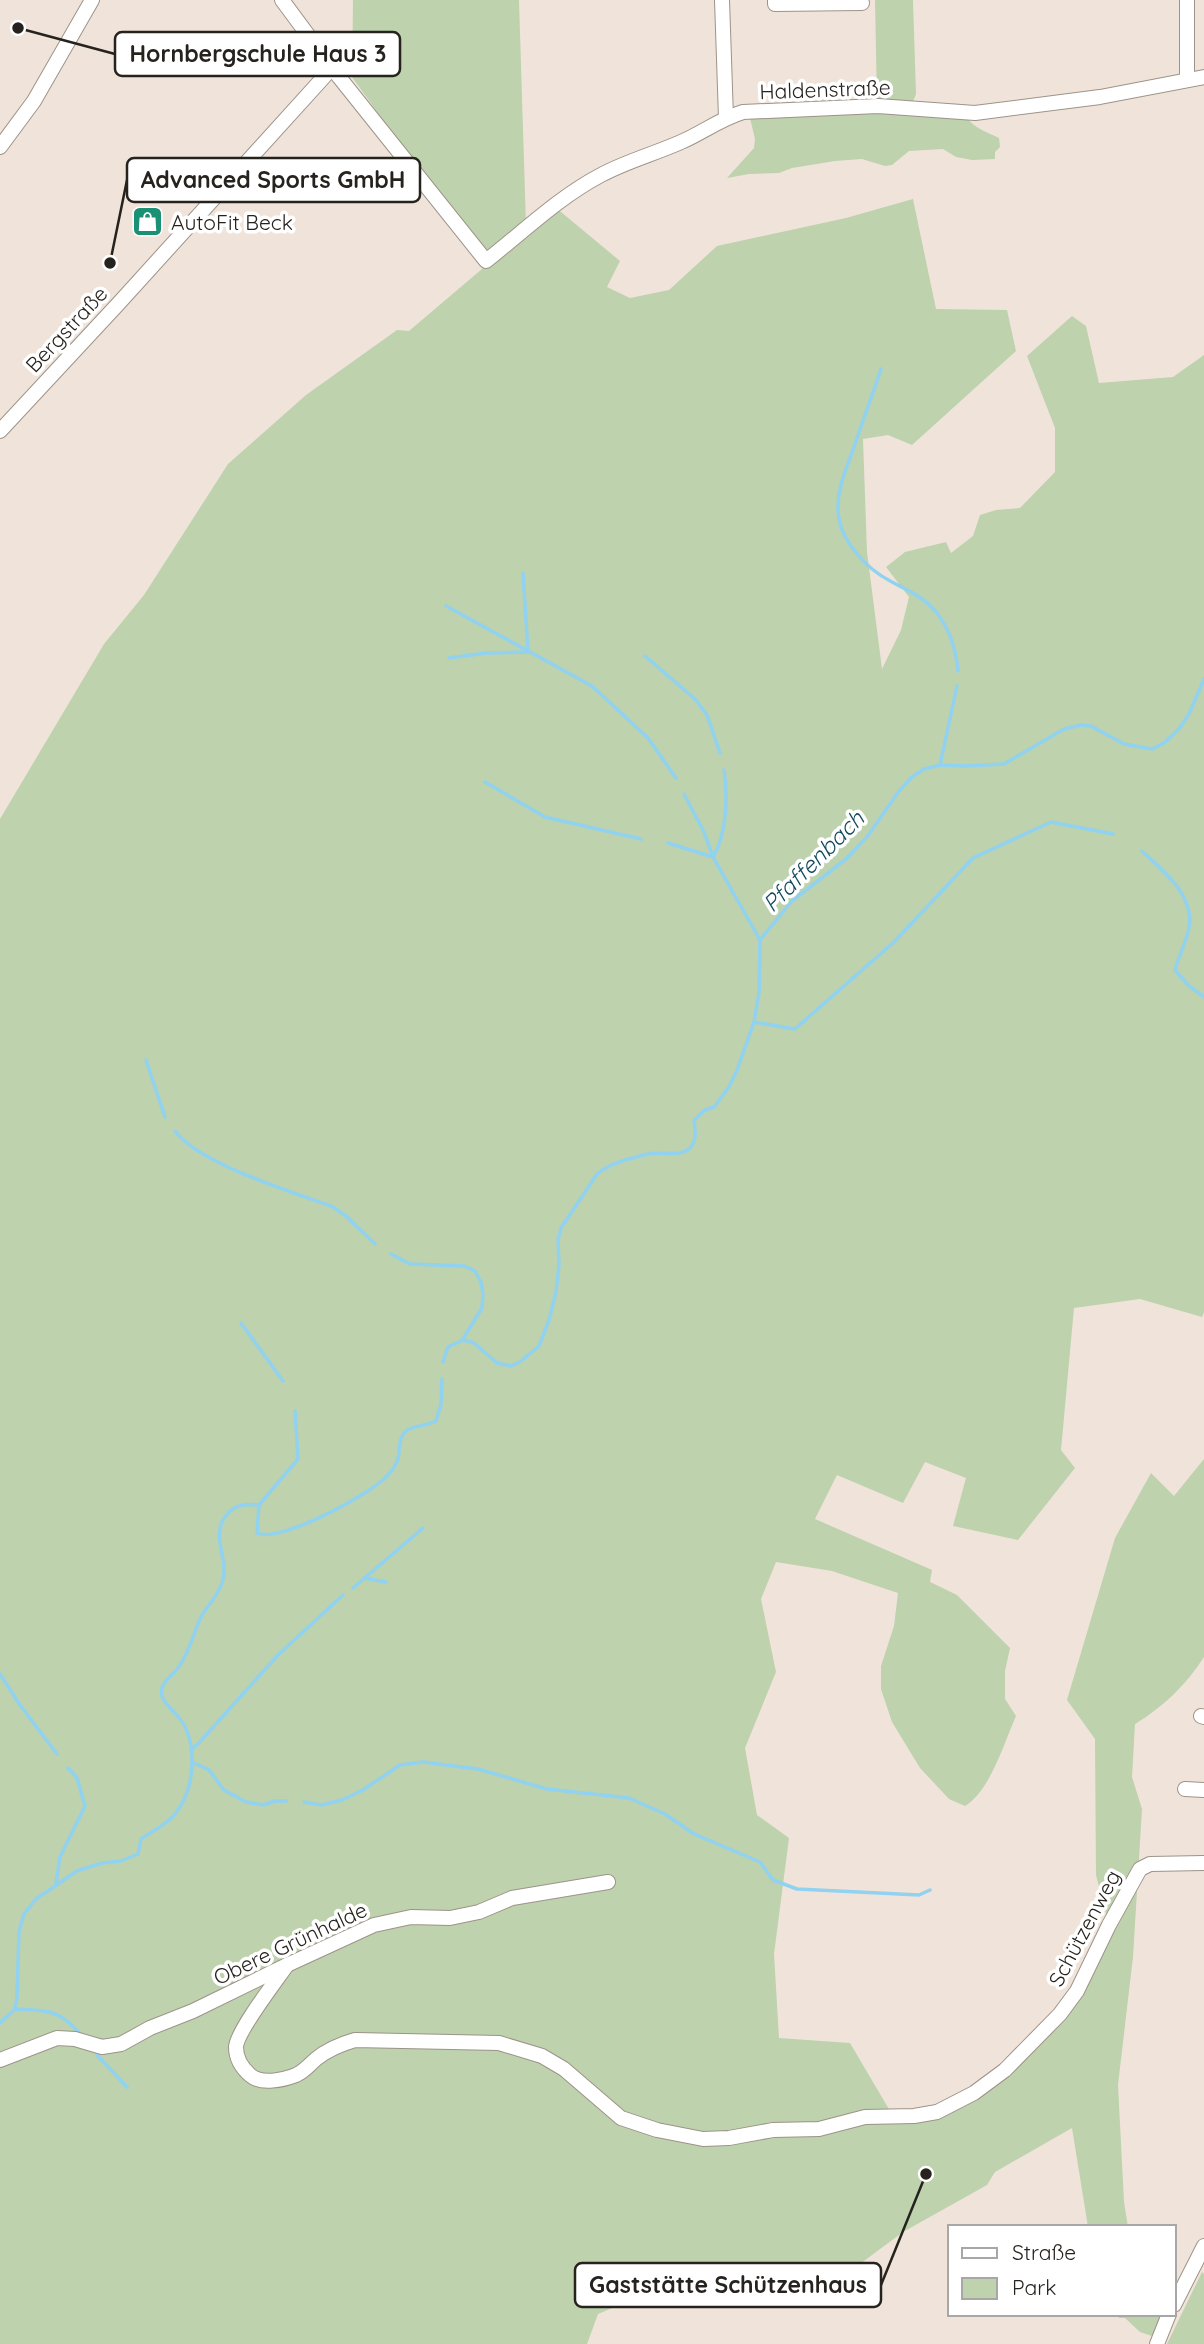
<svg xmlns="http://www.w3.org/2000/svg" width="1204" height="2344" viewBox="0 0 1204 2344" font-family="Quicksand,sans-serif">
<rect width="100%" height="100%" fill="#f0e4da"/>
<g fill="#bdd2ad">
<polygon points="353,0 519,0 526,226 493,250 486,250 406,152 352,77"/>
<polygon points="875,0 913,0 916,94 912,104 877,102"/>
<path d="M 874,110 L 966,116 C 973,128 987,132 999,138 L 1000,147 L 995,152 L 995,159 L 972,160 L 956,157 L 943,149 L 909,151 L 892,165 L 885,166 L 862,159 L 835,161 L 792,168 L 779,173 L 749,174 L 727,178 L 754,148 L 755,139 L 750,118 Z"/>
<path d="M 913,199 L 936,309 L 1007,310 L 1016,351 L 912,445 L 888,435 L 863,439 L 867,552 L 882,669 L 901,630 L 909,597 L 886,567 L 905,552 L 946,542 L 951,553 L 973,536 L 980,515 L 996,510 L 1020,508 L 1055,472 L 1055,428 L 1027,356 L 1072,316 L 1086,326 L 1099,383 L 1173,377 L 1204,355 L 1204,1312 L 1202,1317 L 1140,1299 L 1074,1308 L 1061,1450 L 1075,1468 L 1018,1540 L 953,1526 L 966,1478 L 925,1462 L 903,1503 L 837,1475 L 815,1519 L 932,1570 L 930,1582 L 957,1595 L 1010,1648 L 1005,1671 L 1005,1699 L 1016,1716 C 1004,1743 990,1791 965,1806 L 949,1799 L 920,1768 L 892,1722 L 881,1689 L 881,1666 L 894,1626 L 898,1593 L 832,1571 L 776,1562 L 761,1599 L 776,1672 L 745,1748 L 757,1815 L 789,1838 L 774,1954 L 779,2038 L 850,2043 L 893,2116 L 914,2116 L 974,2093 L 1060,2014 L 1109,1925 L 1096,1875 L 1095,1739 L 1067,1700 L 1115,1538 L 1151,1473 L 1174,1496 L 1204,1459 L 1204,1657 C 1186,1685 1163,1707 1135,1724 L 1132,1777 L 1142,1809 L 1133,1957 L 1118,2085 L 1124,2202 L 1128,2227 L 1088,2227 L 1072,2128 L 995,2172 L 987,2185 L 903,2232 L 833,2284 L 780,2281 L 624,2303 L 598,2314 L 587,2344 L 0,2344 L 0,819 L 104,644 L 144,595 L 228,464 L 306,395 L 397,330 L 409,331 L 555,207 L 620,261 L 607,287 L 630,298 L 669,290 L 717,246 L 846,218 Z"/>
<polygon points="1202,2272 1204,2274 1204,2344 1167,2344"/>
<polygon points="1117,2314 1163,2314 1152,2336 1140,2332 1125,2318 1119,2318"/>
</g>
<g fill="none" stroke-linecap="round" stroke-linejoin="round">
<g stroke="#90d2f0" stroke-width="3.5">
<path d="M 881,369 C 872,396 862,423 853,450 C 846,469 838,487 838,507 C 837,538 866,569 892,582 C 909,591 924,597 936,612 C 950,629 956,649 958,671"/>
<polyline points="446,606 592,686 648,738 676,778"/>
<polyline points="645,656 695,699 707,715 720,753"/>
<polyline points="449,658 486,653 528,652 523,573"/>
<polyline points="940,765 957,686"/>
<polyline points="485,782 545,817 641,839"/>
<polyline points="684,794 704,832 713,857 760,940"/>
<path d="M 668,843 L 713,857 C 727,833 728,797 724,770"/>
<path d="M 1142,851 C 1163,871 1195,895 1189,928 C 1186,942 1179,956 1175,970 L 1188,985 L 1204,997"/>
<polyline points="754,1022 795,1029 894,942 973,858 1051,822 1113,834"/>
<polyline points="146,1060 165,1117"/>
<path d="M 175,1131 C 199,1164 293,1192 333,1207 L 346,1216 L 375,1244"/>
<polyline points="391,1254 410,1264 464,1266 475,1271 481,1282 483,1294 482,1308 463,1339"/>
<polyline points="241,1323 283,1381"/>
<path d="M 443,1362 L 448,1347 L 463,1340 L 474,1343 L 497,1363 L 511,1366 L 520,1362 L 539,1346 L 549,1320 L 556,1292 L 559,1265 L 558,1240 L 561,1228 L 597,1174 C 610,1163 631,1158 648,1154 C 661,1151 681,1158 691,1147 C 697,1140 695,1128 694,1120 L 705,1110 L 714,1107 L 729,1087 L 737,1070 L 754,1022 L 759,993 L 760,940 L 792,901 L 846,859 L 867,837 L 899,791 L 912,777 L 924,769 L 940,765 L 966,766 L 1004,764 L 1064,729 L 1081,725 L 1091,726 L 1124,744 L 1152,749 L 1164,743 L 1179,729 L 1189,714 L 1204,679"/>
<polyline points="259,1505 298,1459 295,1411"/>
<polyline points="364,1578 386,1582"/>
<polyline points="353,1588 423,1528"/>
<polyline points="0,1674 20,1705 57,1754"/>
<polyline points="191,1749 198,1744 278,1655 343,1595"/>
<polyline points="192,1762 209,1770 224,1790 246,1802 263,1805 275,1801 286,1801"/>
<polyline points="304,1802 321,1805 342,1800 363,1790 400,1765 423,1762 478,1769 547,1789 629,1798 665,1814 694,1834 760,1862 773,1880 797,1889 919,1895 930,1890"/>
<polyline points="56,1883 60,1857 85,1806 77,1778 68,1768"/>
<path d="M 15,2009 C 48,2011 58,2008 81,2035"/>
<path d="M 0,2023 L 15,2009 L 17,1997 L 19,1931 L 24,1914 L 36,1899 L 77,1871 L 102,1863 L 121,1861 L 138,1854 L 141,1839 C 153,1831 166,1825 175,1814 C 194,1791 198,1749 183,1723 C 177,1712 158,1702 162,1688 C 164,1680 173,1675 178,1668 C 189,1653 193,1635 200,1619 C 206,1607 218,1596 222,1583 C 230,1562 212,1540 223,1520 C 232,1505 243,1503 259,1505 L 257,1533 C 279,1544 373,1493 388,1475 C 391,1472 395,1466 397,1462 C 401,1451 397,1439 406,1431 C 414,1425 427,1426 436,1421 L 441,1404 L 442,1379"/>
<polyline points="97,2055 127,2087"/>
</g>
<defs>
<g id="minor">
<path d="M 282,0 L 339,77 L 486,261 C 523,232 559,197 601,175 C 627,161 654,154 681,142 C 702,133 720,119 743,112 L 878,106 L 975,113 L 1100,97 L 1204,77"/>
<polyline points="722,0 726,118"/>
<polyline points="775,0 775,4 862,3"/>
<polyline points="1187,79 1187,0"/>
<polyline points="0,147 34,101 92,0"/>
<polyline points="0,431 119,303 332,68"/>
<polyline points="1201,1716 1204,1717"/>
<polyline points="1185,1789 1204,1790"/>
<path d="M 287,1965 C 276,1981 237,2031 236,2047 C 236,2058 242,2068 250,2075 C 261,2085 283,2080 296,2075 C 305,2071 309,2065 316,2059 C 328,2049 341,2044 355,2040 L 499,2043 L 542,2056 L 564,2069 L 621,2118 L 657,2130 L 703,2139 L 729,2138 L 773,2130 L 819,2129 L 865,2117 L 914,2116 L 937,2112 L 974,2093 L 1005,2070 L 1060,2014 L 1077,1991 L 1109,1925 L 1140,1869 L 1150,1864 L 1204,1863"/>
<polyline points="0,2060 57,2038 75,2039 102,2047 121,2044 150,2028 193,2011 287,1965 374,1925 411,1917 450,1918 479,1912 512,1898 608,1882"/>
<polyline points="1174,2305 1204,2246"/>
<polyline points="1157,2344 1169,2314"/>
</g>
</defs>
<use href="#minor" stroke="#9d9389" stroke-width="16"/>
<use href="#minor" stroke="#fff" stroke-width="14"/>
</g>
<defs>
<symbol id="shop-square" viewBox="-11 -11 22 22"><rect x="-9" y="-9" width="18" height="18" rx="4" fill="#1a9074" stroke="#fff"/><path d="M-5-2.5h2.3a2.7 3.5 0 0 1 5.4 0H5L5.5 6h-11ZM-1.5-2.5h3a1.5 2.3 0 0 0-3 0Z" fill="#fff"/></symbol>
</defs>
<g fill-rule="evenodd">
<use href="#shop-square" x="130" y="204" width="35" height="35"/>
</g>
<g text-anchor="middle" dominant-baseline="central" stroke-width="7" stroke-linejoin="round" paint-order="stroke">
<g font-size="21" fill="#26221e" stroke="#fff">
<text transform="translate(825 89) rotate(-2)">Haldenstraße</text>
<text transform="translate(66 329) rotate(-47)">Bergstraße</text>
<text transform="translate(1084 1928) rotate(-62)">Schützenweg</text>
<text transform="translate(290 1943) rotate(-25)">Obere Grünhalde</text>
</g>
<g font-size="21" fill="#26221e" stroke="#fff" text-anchor="start">
<text x="171" y="222">AutoFit Beck</text>
</g>
<g font-size="23" font-style="italic" fill="#12495d" stroke="#fff">
<text transform="translate(813 861) rotate(-45)">Pfaffenbach</text>
</g>
</g>
<path fill="none" stroke="#26221e" stroke-width="2.5" d="M18 28L115 54M110 263L127 180M926 2174L881 2285"/>
<g fill="#26221e" stroke="#fff" stroke-width="2.5">
<circle cx="18" cy="28" r="7"/>
<circle cx="110" cy="263" r="7"/>
<circle cx="926" cy="2174" r="7"/>
</g>
<g fill="#fff" stroke="#26221e" stroke-width="2.5">
<rect x="115" y="32" width="285" height="44" rx="7"/>
<rect x="127" y="158" width="293" height="44" rx="7"/>
<rect x="575" y="2263" width="306" height="44" rx="7"/>
</g>
<g font-size="23" text-anchor="middle" font-weight="bold" fill="#26221e">
<text x="258" y="62">Hornbergschule Haus 3</text>
<text x="273" y="188">Advanced Sports GmbH</text>
<text x="728" y="2293">Gaststätte Schützenhaus</text>
</g>
<rect x="948" y="2225" width="228" height="91" fill="#ffffff" stroke="#a8a7a5" stroke-width="2"/>
<rect x="962" y="2248" width="35" height="10" fill="#ffffff" stroke="#a8a7a5" stroke-width="2"/>
<text x="1012" y="2260" font-size="21" fill="#26221e">Straße</text>
<rect x="962" y="2278" width="35" height="21" fill="#bdd2ad" stroke="#a8a7a5" stroke-width="2"/>
<text x="1012" y="2295" font-size="21" fill="#26221e">Park</text>
</svg>
